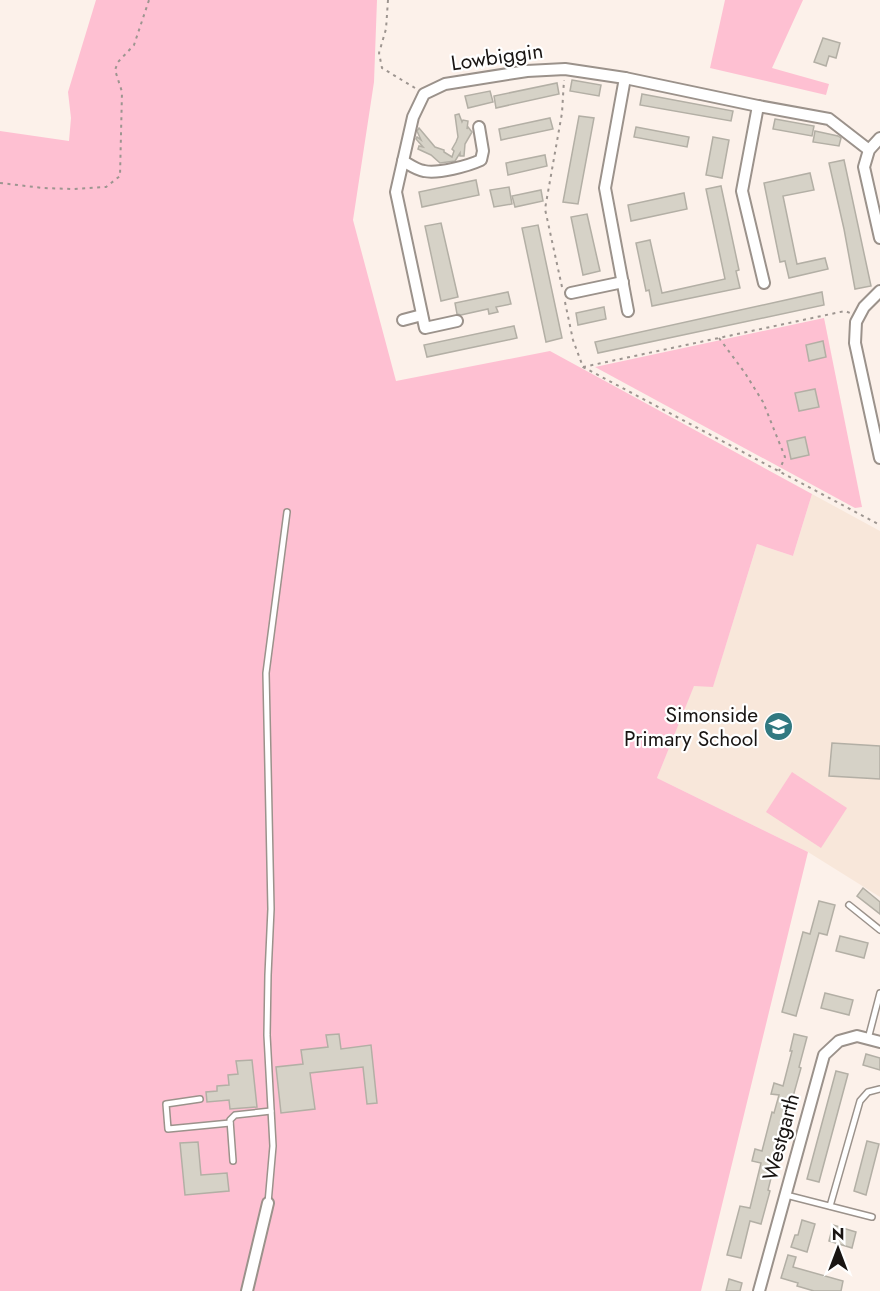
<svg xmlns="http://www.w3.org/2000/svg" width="880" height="1291" viewBox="0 0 880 1291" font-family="Jost,sans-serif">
<rect width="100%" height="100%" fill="#fcf1ea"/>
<polygon fill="#f8e7da" points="812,494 880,531 880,897 808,852 657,778 694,685 713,686 757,544 793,556"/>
<g fill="#fec0d2">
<polygon points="96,0 377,0 374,82 353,220 396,381 550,351 812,494 793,556 757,544 713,687 694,686 657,778 808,852 701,1291 0,1291 0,131 69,141 71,118 68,92"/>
<polygon points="725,0 803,0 772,68 829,84 826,95 710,68"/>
<polygon points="824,318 862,507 855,508 595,367"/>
<polygon points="792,772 847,808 821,848 766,812"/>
</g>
<g fill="#d6d2c7" stroke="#b3afa5" stroke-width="1.5">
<polygon points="823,38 840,43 836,58 829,56 826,66 814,62"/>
<polygon points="572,80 601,85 599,96 570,91"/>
<polygon points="557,83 559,94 496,108 494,96"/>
<polygon points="490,91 493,102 468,108 465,96"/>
<polygon points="642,94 733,111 731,121 640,105"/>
<polygon points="459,114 462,122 463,120 468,121 467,129 468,127 472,132 465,144 464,156 460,156 460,153 455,161 440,163 431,155 418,149 419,146 423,147 416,139 417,137 421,140 417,131 419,128 435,147 444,150 444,152 452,157 454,151 452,149 456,142 458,137 455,115"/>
<polygon points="579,116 594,118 578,204 563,202"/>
<polygon points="550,118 553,129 501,140 499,129"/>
<polygon points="775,119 814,126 812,136 773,129"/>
<polygon points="636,127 689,137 687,147 634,137"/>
<polygon points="815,131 838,136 841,138 839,146 813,142"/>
<polygon points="713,137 729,140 722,178 706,175"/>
<polygon points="545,155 547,166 508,175 506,163"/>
<polygon points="844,160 871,286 855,289 844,229 829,163"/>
<polygon points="810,173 814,190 783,196 797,264 825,258 828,269 789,278 785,261 780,262 764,183"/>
<polygon points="476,180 479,195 422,207 419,192"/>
<polygon points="721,186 739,270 736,271 740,288 652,306 649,290 646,291 636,243 650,240 662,293 725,279 706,189"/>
<polygon points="509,187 512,204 494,207 490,190"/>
<polygon points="541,190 543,201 515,207 512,196"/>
<polygon points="684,193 687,209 631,221 628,205"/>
<polygon points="587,214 600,271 583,275 571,217"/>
<polygon points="441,223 458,297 441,301 425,226"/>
<polygon points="538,225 562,338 546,342 522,228"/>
<polygon points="508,292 511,304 496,307 498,312 489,314 488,309 461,315 457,314 455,303"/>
<polygon points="822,292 824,305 598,353 595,342"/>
<polygon points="604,307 606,319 578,325 576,313"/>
<polygon points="514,326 517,338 427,357 424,345"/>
<polygon points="823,341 826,357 809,361 806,345"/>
<polygon points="815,389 819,407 799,411 795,393"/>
<polygon points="805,437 809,455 791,459 787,441"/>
<polygon points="832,743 880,746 880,779 829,776"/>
<polygon points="863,888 880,902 880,914 857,896"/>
<polygon points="819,901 835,905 827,935 819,933 796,1016 782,1012 803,932 810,934"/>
<polygon points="840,936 868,943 864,958 836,951"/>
<polygon points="825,993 853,1000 849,1015 821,1008"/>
<polygon points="339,1034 341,1049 371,1045 377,1103 367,1104 363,1067 310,1073 315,1109 281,1113 276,1067 303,1064 301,1050 328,1047 326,1035"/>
<polygon points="794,1034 807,1037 799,1067 801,1068 777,1154 768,1190 770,1191 761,1224 750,1221 741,1258 727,1255 740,1206 750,1208 761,1163 752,1161 755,1149 762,1151 772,1112 774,1113 779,1095 771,1094 774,1083 783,1086 792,1051 790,1051"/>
<polygon points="866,1054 880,1058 880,1070 863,1065"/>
<polygon points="252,1060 257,1107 230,1109 229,1100 207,1102 206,1092 217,1091 217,1086 229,1085 228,1075 238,1074 236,1061"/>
<polygon points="836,1071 848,1074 819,1182 807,1179"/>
<polygon points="867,1141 879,1144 866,1195 854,1191"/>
<polygon points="198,1142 201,1175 227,1173 229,1191 185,1195 180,1143"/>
<polygon points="802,1220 815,1224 807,1252 791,1247 795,1235 798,1235"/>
<polygon points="833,1225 856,1232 852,1248 829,1241"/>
<polygon points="788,1255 796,1257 793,1267 843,1281 841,1291 814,1291 797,1286 798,1283 781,1278"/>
<polygon points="729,1279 742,1283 740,1291 726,1291"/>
</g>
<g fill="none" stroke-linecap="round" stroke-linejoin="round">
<defs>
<g id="service">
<polyline points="849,905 880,930"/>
<polyline points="868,1039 880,993"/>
<polyline points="200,1099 166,1104 168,1129 230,1123"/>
<polyline points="233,1161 230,1120 235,1115 271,1111"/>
<polyline points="786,1195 872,1217"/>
<polyline points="268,1203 273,1146 267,1035 268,975 271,909 266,673 287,512"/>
<polyline points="830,1206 860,1101 868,1092 880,1089"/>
</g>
<g id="minor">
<polyline points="625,78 605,188 628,311"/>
<polyline points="758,106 742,191 764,283"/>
<polyline points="880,138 869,150 864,167 880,238"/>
<path d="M 403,161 C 410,165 417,170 424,171 C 438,174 468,166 481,160 L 483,151 L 479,127"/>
<polyline points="880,291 864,307 856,322 855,343 880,458"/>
<polyline points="571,293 623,282"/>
<polyline points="403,320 422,315"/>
<polyline points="457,321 425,328 396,192 413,117 424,94 445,84 527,71 565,69 625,78 758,106 829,119 869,150"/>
<polyline points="247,1291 268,1203"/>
<polyline points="759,1291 824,1055 839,1041 857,1036 880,1042"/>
</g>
</defs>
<use href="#service" stroke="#9b928b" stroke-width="8"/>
<use href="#minor" stroke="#9b928b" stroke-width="14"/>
<g stroke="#9d9590" stroke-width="2" stroke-dasharray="3 4.5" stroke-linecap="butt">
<polyline points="388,0 386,29 379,53 382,68 415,88"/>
<polyline points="0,183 43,188 74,189 106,187 120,176 122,92 115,70 118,62 134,45 149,0"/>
<polyline points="562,287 545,209 562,113 564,80"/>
<polyline points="565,302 573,340 583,367 880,525"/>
<polyline points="719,338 745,373 763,402 785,457 779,471"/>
<polyline points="583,367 845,311 850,313"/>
</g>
<use href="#service" stroke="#fff" stroke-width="5"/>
<use href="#minor" stroke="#fff" stroke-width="10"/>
</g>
<defs>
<symbol id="school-disc" viewBox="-11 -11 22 22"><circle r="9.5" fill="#317981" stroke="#fff"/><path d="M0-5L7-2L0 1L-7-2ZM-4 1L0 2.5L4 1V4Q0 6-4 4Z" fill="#fff"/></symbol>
</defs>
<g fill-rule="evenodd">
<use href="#school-disc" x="762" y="710" width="33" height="33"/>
</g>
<g text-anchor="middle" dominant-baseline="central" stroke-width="4.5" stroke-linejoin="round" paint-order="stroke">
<g font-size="21" fill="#191513" stroke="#fff">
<text transform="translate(497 57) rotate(-8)">Lowbiggin</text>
<text transform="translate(781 1137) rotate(-75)">Westgarth</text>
</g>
<g font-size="21" fill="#191513" stroke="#fff" text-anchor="end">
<text x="758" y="715">Simonside<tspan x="758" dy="24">Primary School</tspan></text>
</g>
</g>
<g transform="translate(838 1249)" stroke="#ffffff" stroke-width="4.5" paint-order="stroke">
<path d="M0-4.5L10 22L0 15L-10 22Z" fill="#191513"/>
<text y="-9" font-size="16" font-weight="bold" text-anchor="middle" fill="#191513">N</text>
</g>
</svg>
